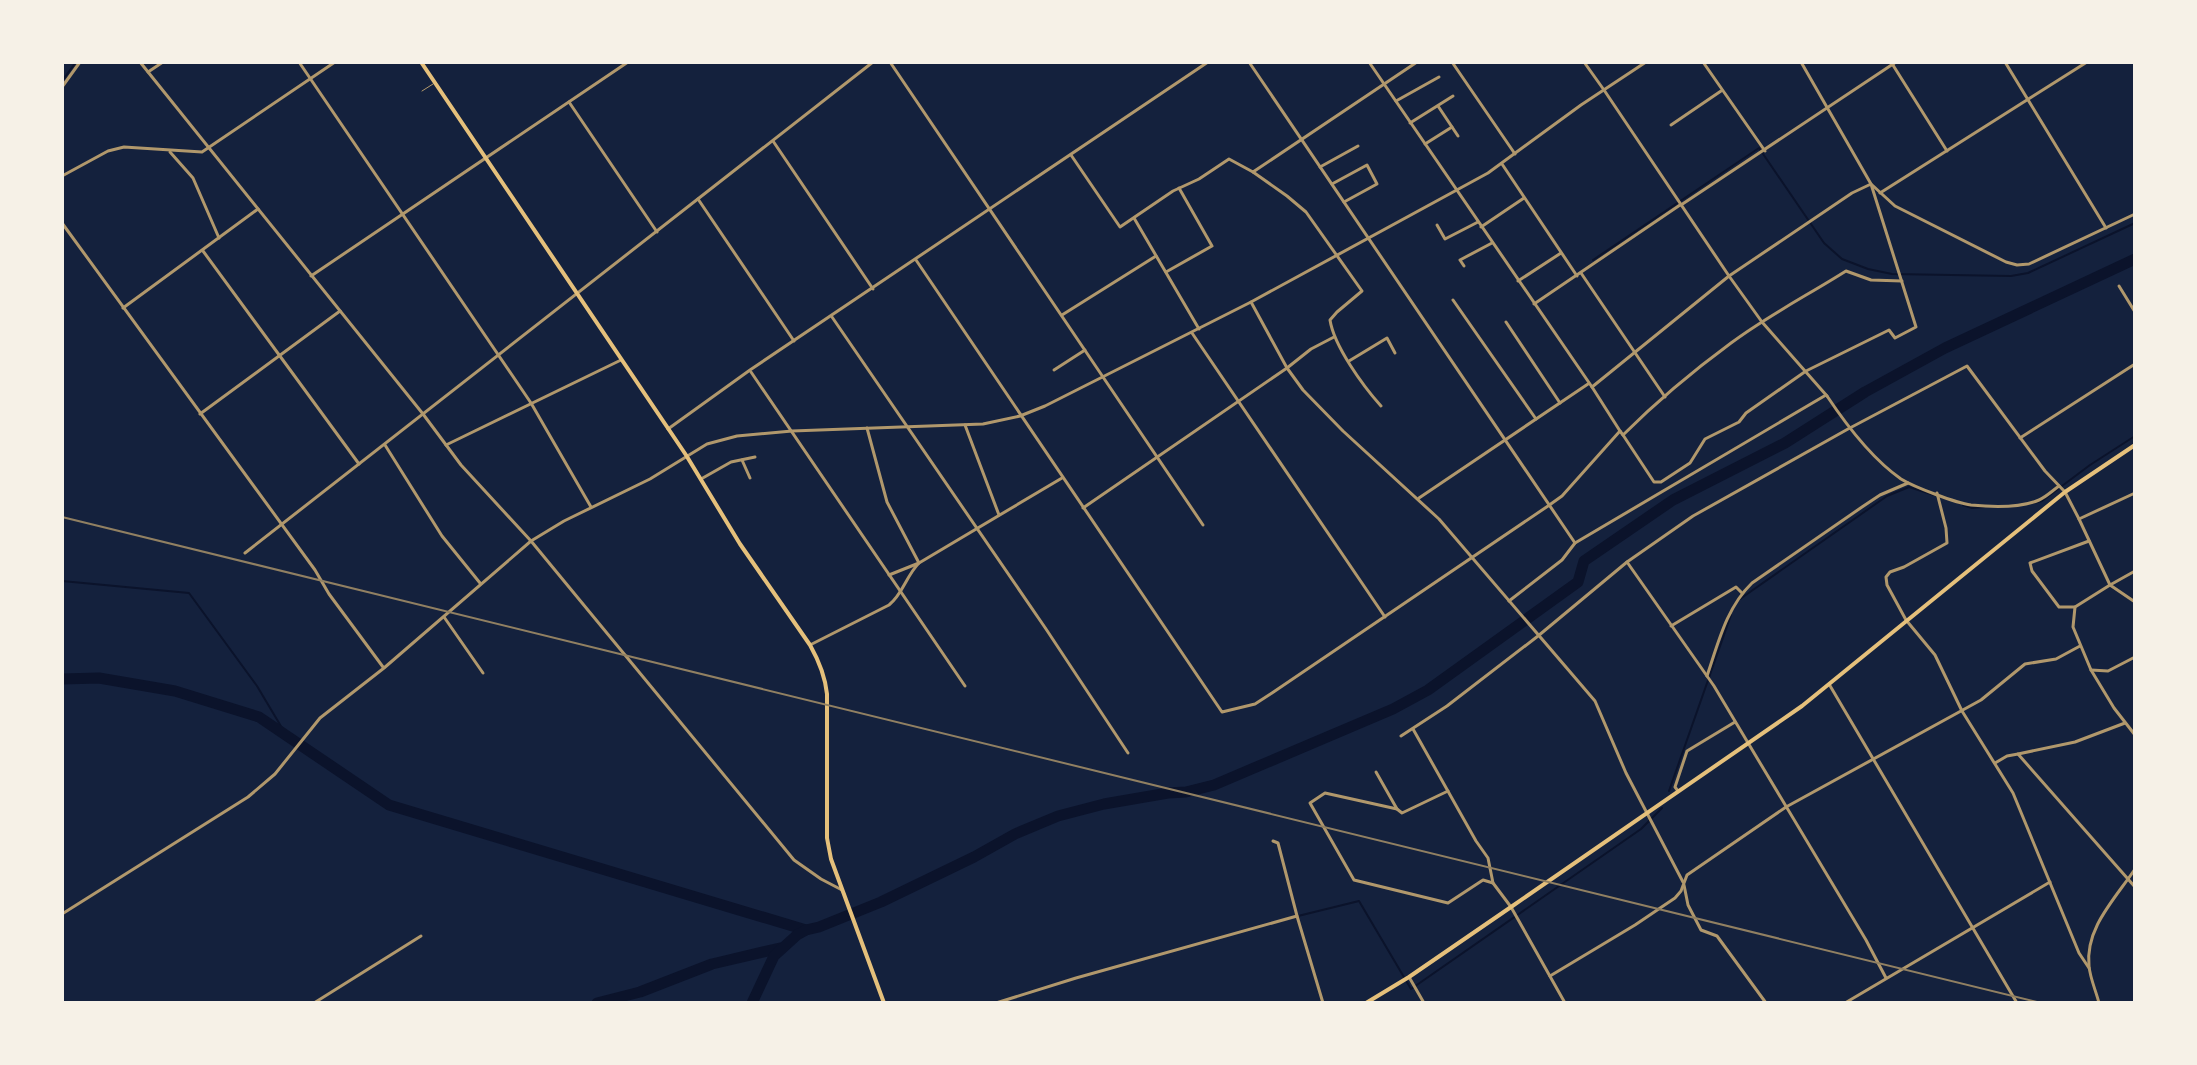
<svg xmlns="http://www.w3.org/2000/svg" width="2197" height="1065" viewBox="0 0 2197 1065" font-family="'Golos Text',sans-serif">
<rect width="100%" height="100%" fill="#14213d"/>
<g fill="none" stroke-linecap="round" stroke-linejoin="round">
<g stroke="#0b132b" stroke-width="2">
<polyline points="62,81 76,62"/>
<polyline points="1593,260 1759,148 1824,243 1842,259 1868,269 1892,274 2011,276 2028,273 2135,223"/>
<polyline points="2034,503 2042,501 2090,465 2135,436"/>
<polyline points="1963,505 1972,508 1984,507"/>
<polyline points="62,581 189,593 257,686 285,733"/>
<polyline points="1740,599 1887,496 1909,487 1934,495"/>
<polyline points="1669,791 1731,615"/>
<polyline points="1298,916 1359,901 1411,989 1641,829 1662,808"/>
</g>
<g stroke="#0b132b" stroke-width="11">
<polyline points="62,679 99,678 175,691 259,717 389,805 806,930"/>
<polyline points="597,1003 640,992 712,964 780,948"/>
<polyline points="752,1003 774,956 797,935 806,930 819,927 881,902 974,857 1015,834 1058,816 1104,804 1168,793 1186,792 1214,785 1393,709 1428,690 1578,582 1584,561 1673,500 1785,443 1865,392 1945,348 2135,259"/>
</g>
<polyline stroke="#b1986c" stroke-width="1" points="422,91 433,84"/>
<g stroke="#b1986c" stroke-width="3">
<polyline points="299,62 531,403 591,507"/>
<polyline points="1249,62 1575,543"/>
<polyline points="1369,62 1592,387 1620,431"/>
<polyline points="1452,62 1515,154"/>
<polyline points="1584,62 1604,90"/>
<polyline points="1703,62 1765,151"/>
<polyline points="1801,62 1871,184 1895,206 2006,262 2017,265 2029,264 2135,214"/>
<polyline points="1891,62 1947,151"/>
<polyline points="2005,62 2106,228"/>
<polyline points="148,72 163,62"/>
<polyline points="62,87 80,62"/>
<polyline points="1396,101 1439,77"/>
<polyline points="569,102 657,232"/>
<polyline points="1438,106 1458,136"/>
<polyline points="1410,123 1453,96"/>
<polyline points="1671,125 1721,91"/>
<polyline points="773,141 873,289"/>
<polyline points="1425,144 1452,127"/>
<polyline points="170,152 193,178 219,238"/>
<polyline points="1071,155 1120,227 1173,191 1199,179 1229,159 1253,172 1417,62"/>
<polyline points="1502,164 1577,276"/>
<polyline points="1320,167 1358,146"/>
<path d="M 1253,172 L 1287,196 L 1306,212 L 1362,291 L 1337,312 L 1330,320 C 1334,346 1363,386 1381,406"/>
<polyline points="62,176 108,151 124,147 202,152 335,62"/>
<polyline points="1332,184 1367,165 1377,184 1344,202"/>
<polyline points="698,199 794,341"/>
<polyline points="1681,205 1896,62"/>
<polyline points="1134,218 1199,329"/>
<polyline points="1437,225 1445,239 1478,222"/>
<polyline points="1481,227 1524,198"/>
<polyline points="203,251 359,464"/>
<path d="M 916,260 L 1222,712 L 1255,704 L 1272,693 L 1548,506 L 1562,496 L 1620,431 L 1623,435 C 1656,402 1693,371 1731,343 C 1767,316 1808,295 1846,271 L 1871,280 L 1902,281"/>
<polyline points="1464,266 1460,260 1492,243"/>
<polyline points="1166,272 1212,246 1179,188"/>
<polyline points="1581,273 1665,397"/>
<polyline points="311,276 628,62"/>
<polyline points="1518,281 1561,253"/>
<polyline points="2119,286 2135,312"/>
<polyline points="1453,300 1536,419"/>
<polyline points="123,308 258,209"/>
<polyline points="1062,315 1156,256"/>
<polyline points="832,317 1046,629 1128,753"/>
<polyline points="1506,322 1560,403"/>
<polyline points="1192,333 1385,617"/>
<polyline points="1349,361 1387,338 1395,353"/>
<polyline points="1054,370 1085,350"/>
<polyline points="751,372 965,686"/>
<polyline points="1103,377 1203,525"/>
<polyline points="1592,387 1729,276 1852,193 1871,184 1916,327 1895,338 1889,330 1806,371 1746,413 1739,422 1705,439 1690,463 1661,482 1654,482 1623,435"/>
<path d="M 1827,396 C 1847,426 1871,458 1901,479 C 1914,487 1956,503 1971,505 C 1991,507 2020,508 2039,500 C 2046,497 2052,491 2059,486"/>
<polyline points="200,414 340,311"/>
<polyline points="965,425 999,515"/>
<polyline points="668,429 750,370 1208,62"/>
<polyline points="2020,438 2135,364"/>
<polyline points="385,445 442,536 480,583"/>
<polyline points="446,445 621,360"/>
<polyline points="742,460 750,478"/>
<polyline points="701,479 731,462 755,457"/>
<polyline points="1937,493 1946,528 1947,543 1904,567 1890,572 1886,577 1887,585 1906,620 1935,655 1962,711 2013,793 2079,953 2089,968"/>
<polyline points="2135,493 2079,519 2110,585 2075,607 2073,627 2091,670 2114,708 2135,735"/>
<polyline points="1419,498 1588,384"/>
<polyline points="1083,508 1287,368 1311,349 1334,337"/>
<polyline points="531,541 794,860 821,879 842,890"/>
<polyline points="245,553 873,62"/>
<polyline points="1627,562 1714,686 1866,940 1886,978"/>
<polyline points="2135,571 2110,585 2135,602"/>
<polyline points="889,575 919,563 1062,478"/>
<polyline points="1509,601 1562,560 1575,543 1826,395"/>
<polyline points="2075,607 2059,607 2032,571 2030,563 2089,541"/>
<polyline points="444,617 483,673"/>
<polyline points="1671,626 1736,587 1742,593"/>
<path d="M 810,645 L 889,605 C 903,594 906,576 919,563 L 887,502 L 867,428"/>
<polyline points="2091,670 2108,671 2135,657"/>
<path d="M 1707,676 C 1718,644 1726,608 1752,583 L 1862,507 L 1880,495 L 1908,483"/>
<polyline points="1829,684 2017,1003"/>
<polyline points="1413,729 1476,841 1488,858 1493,883 1511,907 1565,1003"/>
<polyline points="1401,736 1447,706 1538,636 1627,562 1693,516 1848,429 1967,366 2045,471 2065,492 2079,519"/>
<polyline points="2018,754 2075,742 2125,723"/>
<polyline points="1995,763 2007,756 2018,754 2135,887"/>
<polyline points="1376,772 1397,809"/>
<polyline points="1448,791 1402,813 1397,809 1325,793 1310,803 1354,880 1448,903 1483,880 1493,883"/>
<polyline points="1678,791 1675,787 1687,751 1735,722"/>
<polyline points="1273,841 1278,843 1297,916 1323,1003"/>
<polyline points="1684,885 1688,905 1701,930 1717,936 1766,1003"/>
<polyline points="1550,976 1635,925 1675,898 1681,891 1687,875 1786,807 1981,700 2025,664 2056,659 2080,646"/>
<polyline points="314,1003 421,936"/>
<polyline points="996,1003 1076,978 1297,916"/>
<polyline points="1845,1003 2050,882"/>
<path d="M 2099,1003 C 2096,991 2090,978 2089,966 C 2085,928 2115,899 2135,869"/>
</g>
<g stroke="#b1986c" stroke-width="3">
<polyline points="140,62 423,414 461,465 531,541"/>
<polyline points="890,62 1103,377"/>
<polyline points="1604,90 1729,276 1762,322 1827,396"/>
<polyline points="1880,193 2087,62"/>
<polyline points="62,223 315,570 329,594 383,667"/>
<polyline points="1251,302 1287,368 1303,390 1343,431 1439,519 1595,701 1626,773 1683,882"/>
<polyline points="1534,304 1680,205"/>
<polyline points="62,914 248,797 275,774 320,718 384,668 531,541 564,521 650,479 707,444 737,436 792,431 983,424 1020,416 1045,406 1251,302 1488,173 1581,105 1646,62"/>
<polyline points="1409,977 1424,1003"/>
</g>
<polyline stroke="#e5c07b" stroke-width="4" points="1366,1003 1409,977 1511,907 1802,706 2065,492 2135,445"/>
<path stroke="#e5c07b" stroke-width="4" d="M 421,62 L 686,455 L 740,544 L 810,645 C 819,661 825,675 827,694 L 827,838 L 831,859 L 884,1003"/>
<polyline stroke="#918062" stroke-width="2" points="62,517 2041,1003"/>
</g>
<rect width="2197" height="1065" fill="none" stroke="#f6f1e7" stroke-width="128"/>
</svg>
